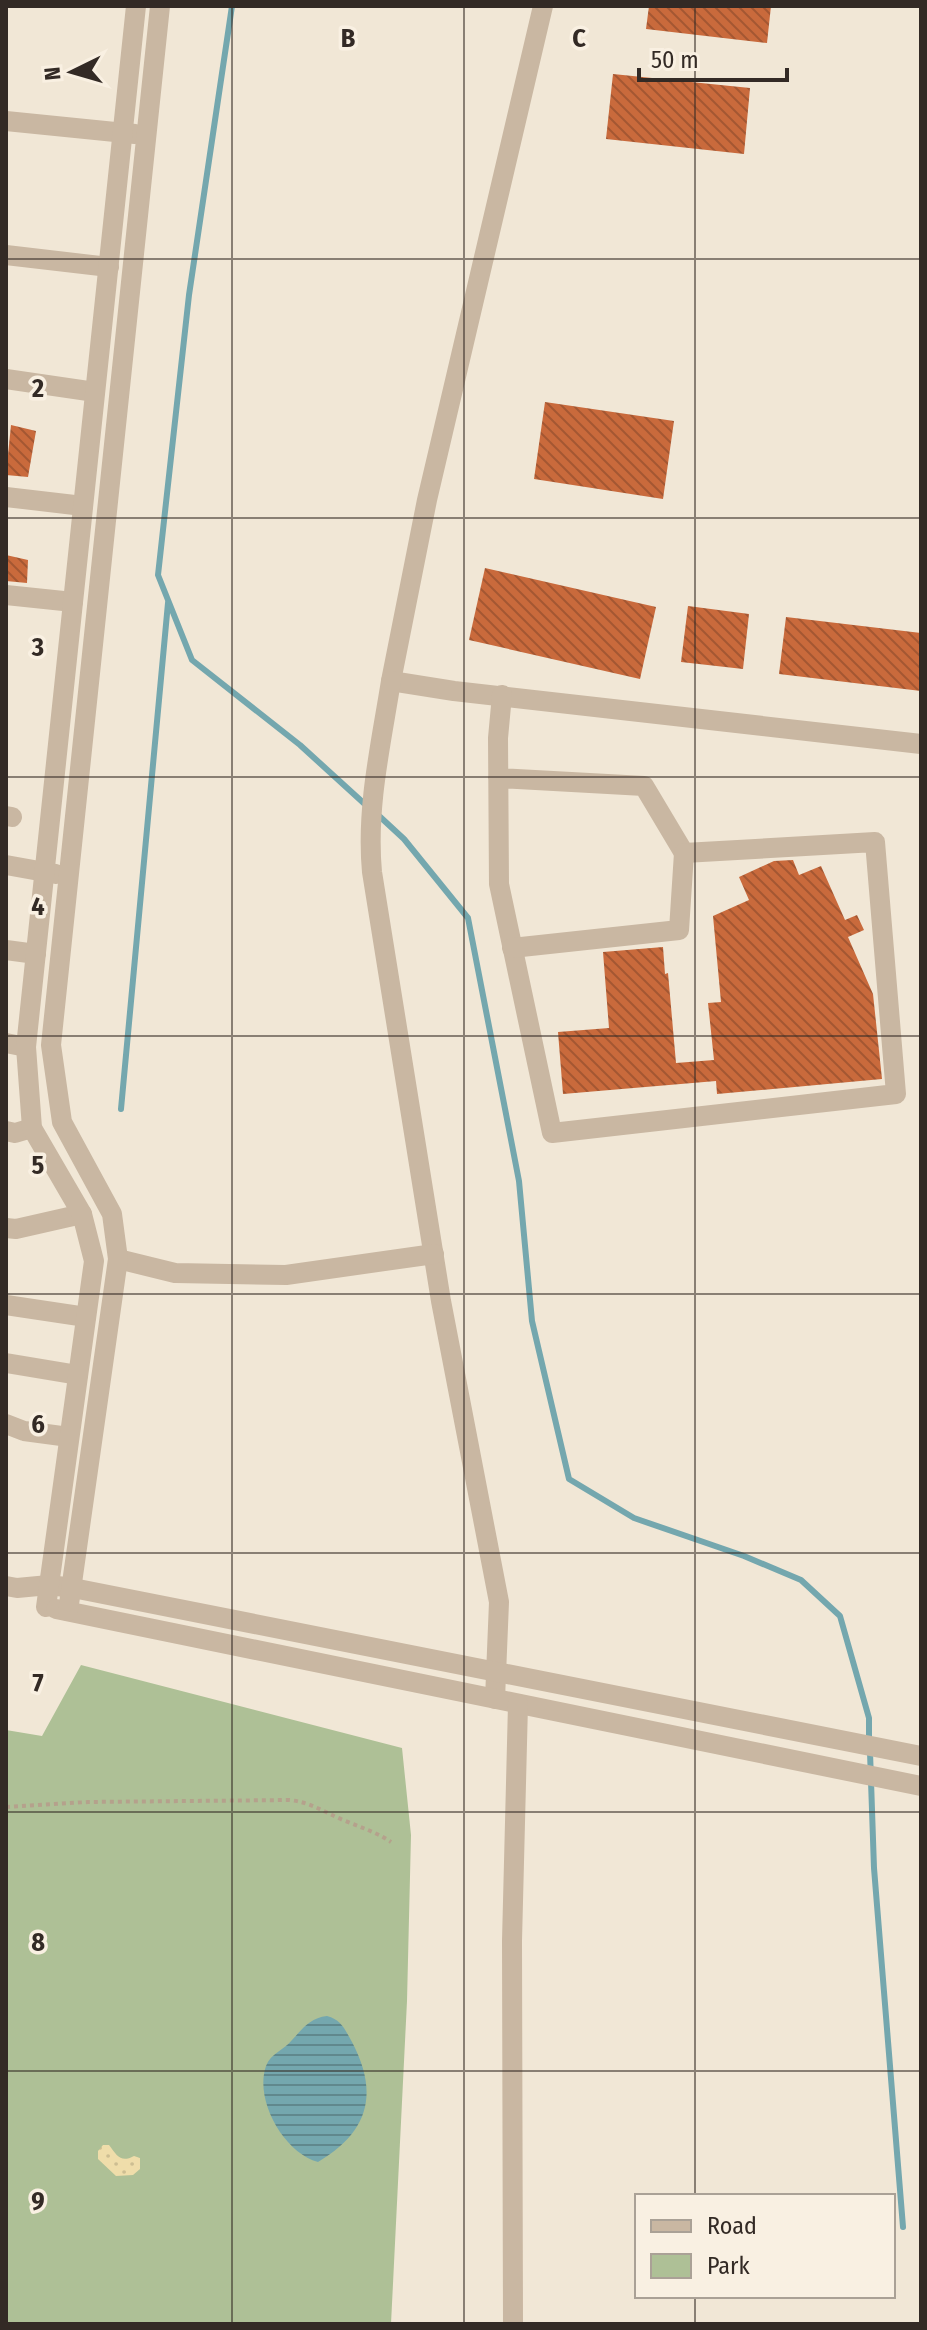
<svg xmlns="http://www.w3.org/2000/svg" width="927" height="2330" viewBox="0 0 927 2330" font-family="'Fira Sans Condensed',sans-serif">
<defs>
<pattern id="sand-dots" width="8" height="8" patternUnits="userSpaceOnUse" patternTransform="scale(2)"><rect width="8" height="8" fill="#efddaa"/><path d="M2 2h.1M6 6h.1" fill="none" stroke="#cdbe92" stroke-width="1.8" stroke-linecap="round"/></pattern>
<pattern id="water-rules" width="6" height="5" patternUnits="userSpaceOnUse" patternTransform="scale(2)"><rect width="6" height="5" fill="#74a7ae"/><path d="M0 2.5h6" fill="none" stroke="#60888d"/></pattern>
<pattern id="building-back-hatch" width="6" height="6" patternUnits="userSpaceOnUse" patternTransform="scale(2)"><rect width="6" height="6" fill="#c96a3c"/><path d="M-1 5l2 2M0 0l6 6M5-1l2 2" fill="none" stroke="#a45732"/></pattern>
</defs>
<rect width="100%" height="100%" fill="#f1e7d6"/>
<polygon fill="#aec096" points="81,1665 402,1748 411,1835 407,2001 391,2324 6,2324 6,1730 42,1736"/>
<path fill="url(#sand-dots)" d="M 103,2145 L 109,2145 C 117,2156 121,2163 134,2156 L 140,2158 L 140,2169 L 133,2175 L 116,2176 L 98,2159 L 98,2151 Z"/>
<path fill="url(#water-rules)" d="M 327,2016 C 342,2020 345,2030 352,2042 C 379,2093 369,2132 318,2162 C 284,2153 254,2100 266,2066 C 271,2053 284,2050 292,2040 C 303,2028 310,2018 327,2016 Z"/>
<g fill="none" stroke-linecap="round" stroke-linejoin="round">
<g stroke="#74a7ae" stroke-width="6">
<polyline points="232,6 189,295 158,575 192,660 300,745 368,807"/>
<polyline points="377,814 404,839 468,918 519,1181 532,1321 569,1479 634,1518 744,1556 801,1580 840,1616 869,1718 869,1740"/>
<polyline points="121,1109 168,603"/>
<polyline points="870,1752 874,1868 903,2227"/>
</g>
</g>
<g fill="url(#building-back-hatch)">
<polygon points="649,6 771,6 767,43 646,29"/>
<polygon points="613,74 750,88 744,154 606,139"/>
<polygon points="545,402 674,421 663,499 534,479"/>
<polygon points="11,425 36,431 28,477 6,475"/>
<polygon points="6,555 28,560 27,583 6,581"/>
<polygon points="485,568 656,607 640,679 469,640"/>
<polygon points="688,606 749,614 743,669 681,662"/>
<polygon points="786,617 921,633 921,691 779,674"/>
<polygon points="793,860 799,875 821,866 845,920 857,915 864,930 848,937 873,994 882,1079 717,1094 716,1081 563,1094 558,1032 609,1028 603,952 663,947 665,974 668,973 676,1063 714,1060 708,1003 721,1002 713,916 749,900 739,877 774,861"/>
</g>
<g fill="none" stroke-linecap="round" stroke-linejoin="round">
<path stroke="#b5a18c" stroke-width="4" stroke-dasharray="4 4" stroke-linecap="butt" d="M 6,1807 L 88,1802 L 289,1800 C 310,1802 324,1812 343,1820 C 360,1827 376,1832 391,1842"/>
<g stroke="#c9b7a2" stroke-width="20">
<polyline points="543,6 427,500 391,681 454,691 921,744"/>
<polyline points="6,121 135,134"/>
<polyline points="6,255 109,267"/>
<polyline points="6,379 95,392"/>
<polyline points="6,497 83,506"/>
<polyline points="6,595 73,602"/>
<path d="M 391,681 C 381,744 366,808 372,872 L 441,1301 L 499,1602 L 495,1699"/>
<polyline points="498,778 644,786 684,853 875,842 896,1094 552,1133 499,884 498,738 502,695"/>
<polyline points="6,816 12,817"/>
<polyline points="6,865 56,874"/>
<polyline points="512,948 679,930 684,853"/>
<polyline points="6,950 36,954"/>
<polyline points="6,1043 26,1047"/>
<polyline points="6,1131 15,1133 32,1128"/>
<polyline points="6,1228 16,1229 82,1214"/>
<polyline points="118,1259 175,1273 286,1275 434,1254"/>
<polyline points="6,1305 86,1317"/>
<polyline points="6,1363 78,1375"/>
<polyline points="6,1424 24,1431 69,1437"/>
<polyline points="6,1586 17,1588 49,1585 73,1588 921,1756"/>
<polyline points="46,1607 94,1261 82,1214 32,1128 26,1047 136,6"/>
<polyline points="56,1609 921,1786"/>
<polyline points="68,1611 118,1259 112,1214 62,1122 51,1045 160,6"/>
<polyline points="513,2324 512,1941 518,1704"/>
</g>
</g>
<path fill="none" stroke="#332a25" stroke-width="2" stroke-opacity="0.55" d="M 232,6 L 232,2324M 464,6 L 464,2324M 695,6 L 695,2196M 6,259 L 921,259M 6,518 L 921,518M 6,777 L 921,777M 6,1036 L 921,1036M 6,1294 L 921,1294M 6,1553 L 921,1553M 6,1812 L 921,1812M 6,2071 L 921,2071M 695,2296 L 695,2324"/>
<g font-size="26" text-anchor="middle" font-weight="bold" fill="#332a25" stroke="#f9f0e2" stroke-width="7" stroke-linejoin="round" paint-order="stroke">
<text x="348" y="47">B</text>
<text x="579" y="47">C</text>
<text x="38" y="397">2</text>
<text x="38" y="656">3</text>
<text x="38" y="915">4</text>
<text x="38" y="1174">5</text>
<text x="38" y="1433">6</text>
<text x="38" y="1692">7</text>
<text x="38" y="1951">8</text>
<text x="38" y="2210">9</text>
</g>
<rect width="927" height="2330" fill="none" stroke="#332a25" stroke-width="16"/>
<rect x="635" y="2194" width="260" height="104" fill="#f9f0e2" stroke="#aaa196" stroke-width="2"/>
<rect x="651" y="2220" width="40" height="12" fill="#c9b7a2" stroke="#aaa196" stroke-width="2"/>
<text x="707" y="2234" font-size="24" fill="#332a25">Road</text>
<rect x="651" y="2254" width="40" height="24" fill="#aec096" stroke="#aaa196" stroke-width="2"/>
<text x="707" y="2274" font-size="24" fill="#332a25">Park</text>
<g transform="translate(72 72) rotate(265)" stroke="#f9f0e2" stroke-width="6" paint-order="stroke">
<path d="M0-6L14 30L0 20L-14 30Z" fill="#332a25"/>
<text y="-12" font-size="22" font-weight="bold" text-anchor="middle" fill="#332a25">N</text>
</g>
<path d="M639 68v12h148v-12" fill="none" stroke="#332a25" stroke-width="4"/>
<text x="651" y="68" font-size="24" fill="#332a25" stroke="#f9f0e2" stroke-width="6" paint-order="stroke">50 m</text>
</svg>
